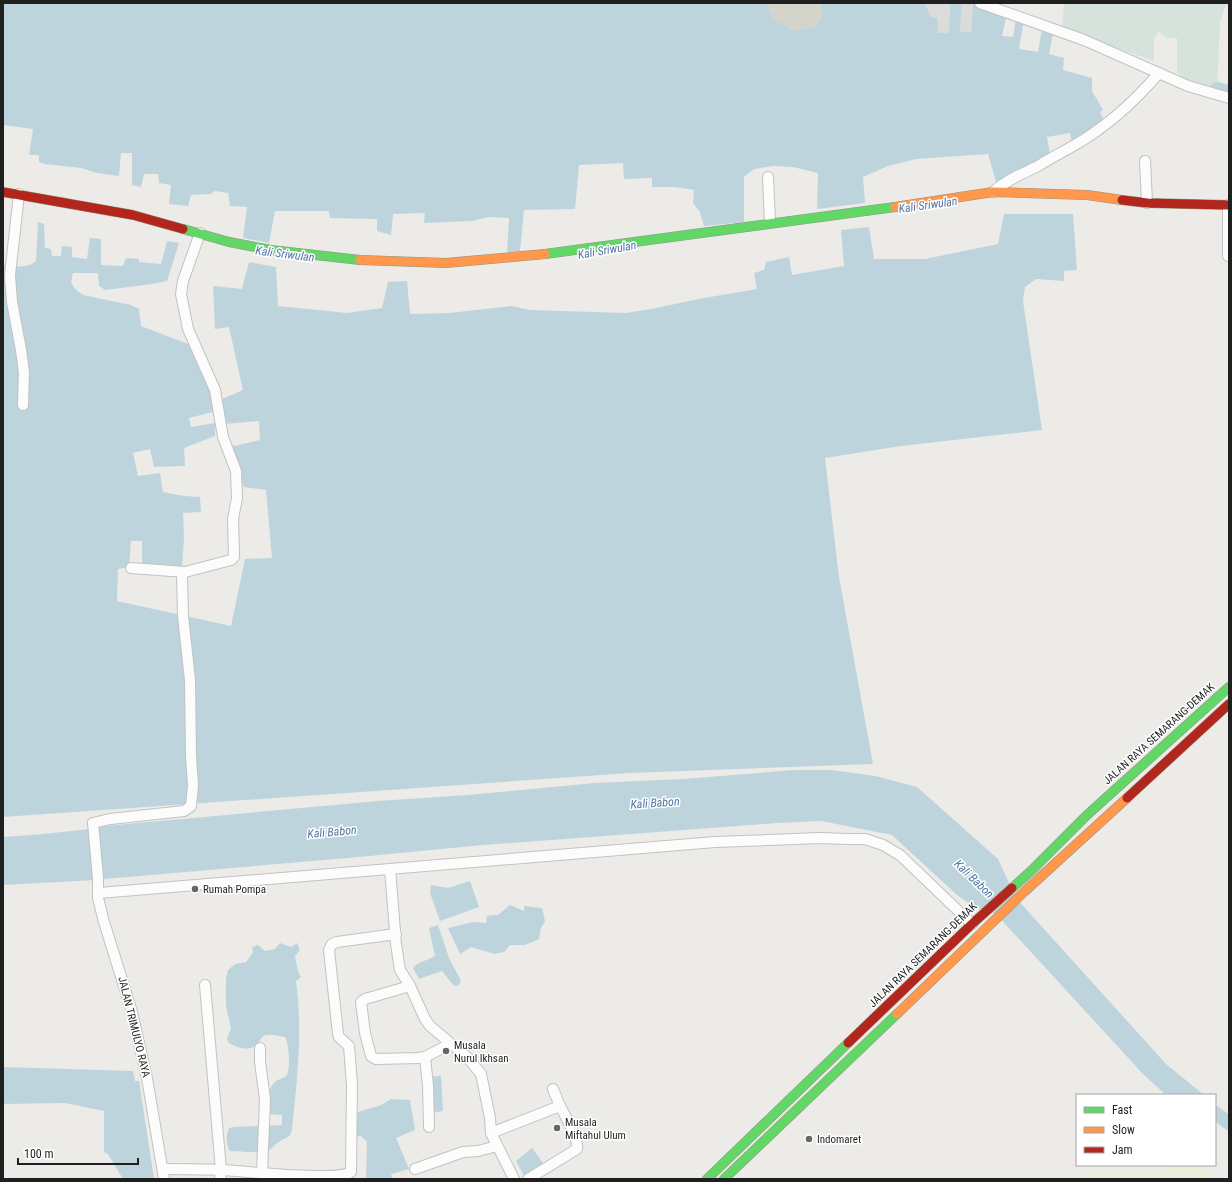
<svg xmlns="http://www.w3.org/2000/svg" width="1232" height="1182" viewBox="0 0 1232 1182" font-family="'Roboto Condensed',sans-serif">
<rect width="100%" height="100%" fill="#ecebe8"/>
<g fill="#dbdbd9">
<polygon points="925,3 950,3 949,33 938,33"/>
<polygon points="962,3 973,3 971,32 960,32"/>
</g>
<polygon fill="#d4d4ca" points="766,3 822,3 822,15 815,26 795,31 773,20"/>
<polygon fill="#eaecdc" points="1172,1165 1201,1165 1218,1179 1069,1179 1096,1172 1167,1168"/>
<polygon fill="#d6e2dc" points="1064,3 1113,3 1113,18 1113,3 1228,3 1224,9 1220,23 1217,89 1183,78 1177,72 1177,38 1166,38 1159,31 1154,38 1154,61 1114,47 1062,26"/>
<g fill="#bed4dd">
<polygon points="3,3 766,3 774,20 795,31 815,26 822,15 822,3 925,3 931,17 937,18 938,33 949,33 950,3 962,3 960,32 971,32 973,3 975,3 1007,14 1002,36 1013,37 1016,18 1024,20 1019,49 1038,52 1042,29 1053,33 1049,54 1064,58 1063,70 1092,78 1092,91 1103,110 1100,112 1104,121 1072,143 1070,133 1047,137 1050,155 997,185 988,154 916,159 888,166 863,177 865,203 817,209 818,173 793,167 773,166 754,169 744,177 744,222 704,226 700,212 693,203 694,190 675,187 652,187 652,178 624,179 623,163 579,165 575,209 524,210 520,251 507,252 509,218 488,217 472,221 424,223 425,213 393,214 391,235 377,231 377,219 330,218 329,211 275,211 269,243 243,238 247,207 230,206 228,193 215,191 211,194 191,195 188,206 169,204 171,185 159,183 158,174 144,174 141,187 132,185 132,153 121,153 119,176 97,173 81,168 45,164 39,162 39,155 29,155 33,129 3,125"/>
<path d="M 1004,214 L 1073,214 L 1077,270 L 1064,271 L 1064,281 L 1036,279 L 1025,287 L 1023,301 L 1042,430 L 901,446 L 825,458 L 839,577 L 873,764 L 630,773 L 3,817 L 3,265 C 13,267 29,268 36,261 L 38,222 L 44,224 L 45,248 L 51,249 L 52,256 L 61,256 L 62,246 L 72,247 L 72,257 L 87,259 L 90,238 L 101,239 L 101,265 L 123,266 L 126,258 L 139,259 L 139,262 L 161,264 L 167,241 L 179,243 L 167,281 L 152,284 L 105,290 L 99,286 L 98,273 L 73,273 L 71,282 L 75,289 L 83,295 L 131,305 L 139,309 L 141,326 L 188,344 L 210,390 L 213,412 L 189,418 L 191,427 L 215,423 L 215,436 L 184,448 L 185,466 L 154,467 L 150,449 L 133,453 L 138,476 L 160,473 L 163,492 L 184,496 L 200,497 L 201,512 L 183,513 L 184,538 L 182,569 L 142,566 L 142,541 L 131,541 L 129,567 L 118,569 L 117,601 L 231,626 L 245,559 L 272,558 L 266,490 L 244,487 L 229,447 L 260,440 L 259,421 L 225,424 L 222,399 L 243,390 L 229,327 L 215,329 L 213,286 L 242,289 L 249,262 L 276,267 L 278,306 L 347,313 L 382,308 L 388,282 L 407,281 L 410,314 L 449,313 L 512,306 L 530,310 L 626,313 L 651,309 L 704,298 L 757,289 L 754,273 L 764,270 L 766,262 L 789,257 L 792,275 L 844,266 L 841,230 L 869,227 L 874,259 L 925,259 L 998,244 Z"/>
<polygon points="794,770 832,770 875,776 917,787 998,859 1016,898 1166,1064 1204,1095 1166,1095 1143,1074 996,914 974,907 957,895 892,835 821,821 778,823 483,845 359,857 104,879 98,827 105,826 378,801 468,795 595,783 683,779"/>
<polygon points="90,829 96,880 3,885 3,837 43,834"/>
<polygon points="470,881 479,907 440,921 430,893 431,885 448,888"/>
<polygon points="510,905 524,911 524,906 542,908 545,921 541,928 539,939 525,945 510,945 504,952 494,954 471,947 460,954 448,928 473,922 486,923 487,916 492,915 498,915"/>
<path d="M 438,925 L 449,958 L 461,981 L 459,985 L 454,986 L 442,971 L 419,979 L 413,968 C 419,960 428,961 435,956 L 429,928 Z"/>
<path d="M 280,943 L 291,947 L 297,943 L 300,950 L 295,956 L 298,971 L 301,977 L 296,981 C 303,1030 297,1081 292,1130 C 290,1139 285,1137 279,1142 C 275,1144 273,1148 269,1150 C 257,1154 242,1151 230,1151 C 226,1146 226,1134 229,1128 L 234,1127 L 281,1125 L 282,1124 L 282,1115 L 269,1114 C 265,1106 268,1088 275,1082 C 278,1079 283,1079 286,1076 C 291,1072 289,1043 285,1037 C 279,1036 269,1033 263,1036 C 261,1038 260,1041 258,1044 C 251,1052 236,1048 229,1043 L 227,1039 L 231,1028 L 226,1006 L 226,978 L 228,970 L 235,964 L 246,962 L 253,952 L 252,947 L 258,945 L 265,951 L 275,949 Z"/>
<polygon points="3,1067 133,1071 135,1081 139,1081 154,1179 123,1179 108,1154 104,1152 104,1111 65,1103 3,1104"/>
<polygon points="441,1076 443,1111 431,1113 428,1077"/>
<polygon points="391,1099 410,1100 415,1130 396,1138 409,1169 391,1174 393,1179 366,1179 367,1142 361,1136 355,1137 358,1112 381,1105"/>
<polygon points="532,1148 546,1167 525,1178 516,1161"/>
</g>
<g fill="none" stroke-linecap="round" stroke-linejoin="round">
<g stroke="#bed4dd" stroke-width="14">
<polyline points="1217,89 1229,92"/>
<polyline points="1215,1113 1229,1123"/>
</g>
<defs>
<g id="street">
<polyline points="980,3 1084,40 1188,86 1229,98"/>
<polyline points="1145,161 1147,203"/>
<polyline points="768,177 770,223"/>
<path d="M 993,192 C 1006,180 1022,174 1038,166 C 1049,159 1061,153 1073,146 C 1105,128 1135,101 1159,73"/>
<polyline points="19,194 10,275 12,302 21,350 24,373 23,405"/>
<polyline points="1228,205 1228,256"/>
<polyline points="131,568 185,572"/>
<polyline points="390,869 396,944 400,970 410,986 425,1019 430,1026 468,1058 481,1074 490,1118 491,1133 514,1179"/>
<polyline points="99,893 715,842 820,838 848,839 865,839 883,845 900,855 972,924"/>
<polyline points="205,985 221,1170 220,1179"/>
<polyline points="410,986 365,999 361,1002 365,1033 371,1056 376,1059 418,1058 425,1057 450,1044"/>
<polyline points="260,1048 260,1062 265,1099 262,1173"/>
<polyline points="425,1057 428,1086 429,1127"/>
<polyline points="491,1133 560,1106 553,1089"/>
<path d="M 163,1169 C 182,1169 202,1169 221,1170 C 244,1171 337,1182 351,1172 L 352,1085 L 349,1046 L 339,1037 L 338,1034 L 329,950 L 332,944 L 337,942 L 396,934"/>
<polyline points="415,1169 463,1152 478,1151 497,1146"/>
<polyline points="164,1179 147,1078 132,1012 104,922 98,898 98,878 93,823 110,819 184,811 191,806 193,786 191,756 190,680 183,616 182,576 185,572 231,560 234,557 233,519 237,498 236,471 223,437 215,390 188,329 181,294 183,281 200,233"/>
<path d="M 528,1179 L 577,1149 C 579,1138 565,1116 560,1106"/>
</g>
<g id="fast">
<polyline points="183,229 229,242 271,250 360,260"/>
<polyline points="545,254 895,207"/>
<polyline points="1012,888 1031,871 1087,815 1229,687"/>
<polyline points="707,1179 848,1043"/>
<polyline points="724,1179 897,1014"/>
</g>
<g id="slow">
<polyline points="895,207 993,192 1087,195 1122,200"/>
<polyline points="360,260 446,263 545,254"/>
<polyline points="897,1014 1024,892 1127,798"/>
</g>
<g id="jam">
<polyline points="3,192 133,215 183,229"/>
<polyline points="1122,200 1147,203 1229,205"/>
<polyline points="1127,798 1229,704"/>
<polyline points="848,1043 972,924 1012,888"/>
</g>
</defs>
<use href="#street" stroke="#c2c2c0" stroke-width="12"/>
<use href="#fast" stroke="#919581" stroke-width="10"/>
<use href="#slow" stroke="#919581" stroke-width="10"/>
<use href="#jam" stroke="#919581" stroke-width="10"/>
<use href="#street" stroke="#fcfcfc" stroke-width="10"/>
<use href="#fast" stroke="#63d668" stroke-width="9"/>
<use href="#slow" stroke="#ff974d" stroke-width="9"/>
<use href="#jam" stroke="#b3261e" stroke-width="9"/>
</g>
<g fill="#676665" stroke="#fff" stroke-width="1.5">
<circle cx="195" cy="889" r="4"/>
<circle cx="446" cy="1051" r="4"/>
<circle cx="557" cy="1128" r="4"/>
<circle cx="809" cy="1139" r="4"/>
</g>
<g text-anchor="middle" dominant-baseline="central" stroke-width="3" stroke-linejoin="round" paint-order="stroke">
<g font-size="11" fill="#1f1f1f" stroke="#fff">
<text transform="translate(1159 734) rotate(-42)">JALAN RAYA SEMARANG-DEMAK</text>
<text transform="translate(923 955) rotate(-44)">JALAN RAYA SEMARANG-DEMAK</text>
<text transform="translate(134 1027) rotate(76)">JALAN TRIMULYO RAYA</text>
</g>
<g font-size="11" fill="#1f1f1f" stroke="#fff" text-anchor="start">
<text x="203" y="889">Rumah Pompa</text>
<text x="454" y="1045">Musala<tspan x="454" dy="13">Nurul Ikhsan</tspan></text>
<text x="565" y="1122">Musala<tspan x="565" dy="13">Miftahul Ulum</tspan></text>
<text x="817" y="1139">Indomaret</text>
</g>
<g font-size="12" font-style="italic" fill="#5375a6" stroke="#fff">
<text transform="translate(928 205) rotate(-8)">Kali Sriwulan</text>
<text transform="translate(607 250) rotate(-10)">Kali Sriwulan</text>
<text transform="translate(285 254) rotate(7)">Kali Sriwulan</text>
<text transform="translate(655 803) rotate(-4)">Kali Babon</text>
<text transform="translate(332 832) rotate(-5)">Kali Babon</text>
<text transform="translate(974 879) rotate(44)">Kali Babon</text>
</g>
</g>
<rect width="1232" height="1182" fill="none" stroke="#1f1f1f" stroke-width="8"/>
<rect x="1076" y="1094" width="140" height="72" fill="#ffffff" stroke="#a5a5a5"/>
<rect x="1084" y="1107" width="20" height="6" fill="#63d668" stroke="#a5a5a5"/>
<text x="1112" y="1114" font-size="12" fill="#1f1f1f">Fast</text>
<rect x="1084" y="1127" width="20" height="6" fill="#ff974d" stroke="#a5a5a5"/>
<text x="1112" y="1134" font-size="12" fill="#1f1f1f">Slow</text>
<rect x="1084" y="1147" width="20" height="6" fill="#b3261e" stroke="#a5a5a5"/>
<text x="1112" y="1154" font-size="12" fill="#1f1f1f">Jam</text>
<path d="M18 1158v6h120v-6" fill="none" stroke="#1f1f1f" stroke-width="2"/>
<text x="24" y="1158" font-size="12" fill="#1f1f1f" stroke="#ffffff" stroke-width="3" paint-order="stroke">100 m</text>
</svg>
